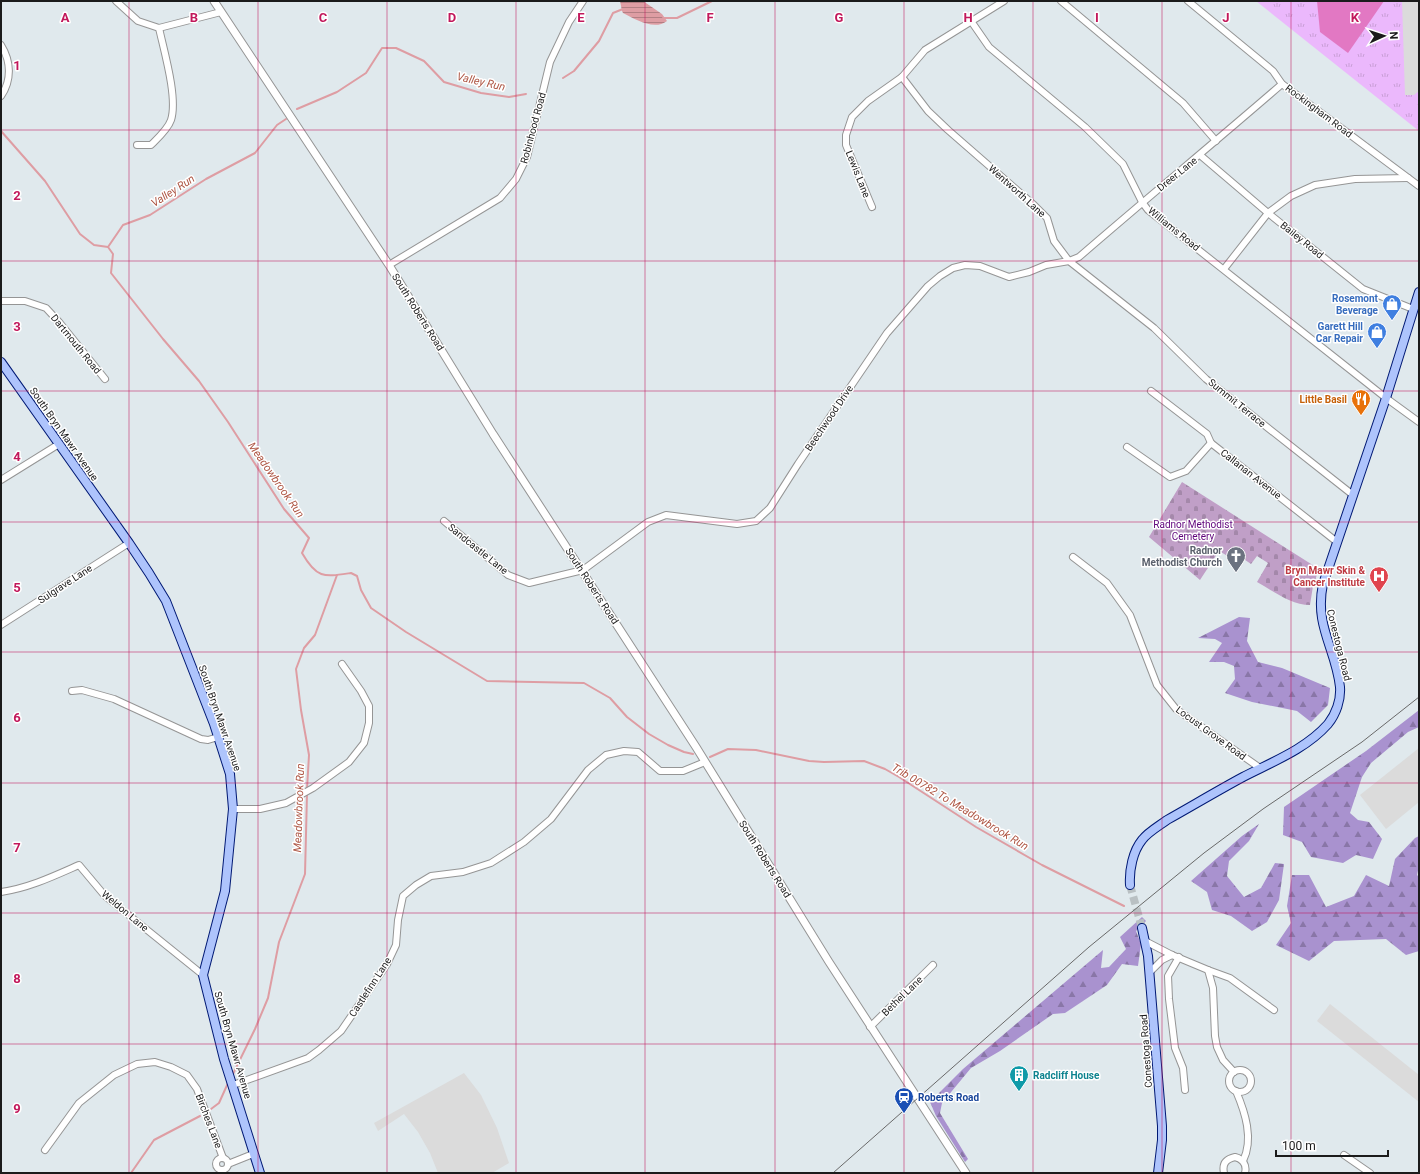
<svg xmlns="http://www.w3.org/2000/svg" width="1420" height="1174" viewBox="0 0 1420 1174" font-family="Roboto,sans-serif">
<defs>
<pattern id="forest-firs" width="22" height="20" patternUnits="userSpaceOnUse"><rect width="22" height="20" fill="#a992cf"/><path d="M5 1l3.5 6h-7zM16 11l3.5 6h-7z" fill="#8976a7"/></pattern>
<pattern id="cemetery-stones" width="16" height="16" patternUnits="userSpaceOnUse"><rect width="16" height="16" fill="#c09fc7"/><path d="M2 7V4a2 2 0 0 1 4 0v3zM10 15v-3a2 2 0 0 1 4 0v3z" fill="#a488aa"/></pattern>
<pattern id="park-tufts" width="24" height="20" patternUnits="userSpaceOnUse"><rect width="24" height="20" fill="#ebb8fc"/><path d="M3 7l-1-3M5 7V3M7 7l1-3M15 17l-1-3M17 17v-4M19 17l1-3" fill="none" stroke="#c99ed7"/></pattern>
<pattern id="water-rules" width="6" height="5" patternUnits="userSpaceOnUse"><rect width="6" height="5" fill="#de9da3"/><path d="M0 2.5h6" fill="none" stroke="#b37f84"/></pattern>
</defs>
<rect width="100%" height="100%" fill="#e0e9ed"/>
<g fill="url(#forest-firs)">
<polygon points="1239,617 1250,618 1247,641 1258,662 1282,668 1330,688 1328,705 1311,722 1297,711 1252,702 1225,693 1235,679 1234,666 1224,662 1209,662 1222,643 1215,639 1198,638"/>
<polygon points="1419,710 1419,727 1408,732 1371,763 1362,777 1350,813 1358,820 1369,822 1382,839 1373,859 1356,855 1343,863 1311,857 1302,842 1283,835 1284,807 1366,751"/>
<polygon points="1259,824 1249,841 1229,861 1227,876 1244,897 1261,888 1275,863 1284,864 1279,900 1267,922 1252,931 1231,916 1212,910 1207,892 1191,881 1242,836"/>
<polygon points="1419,836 1419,866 1417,875 1419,877 1419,951 1406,955 1386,939 1334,941 1309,961 1276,945 1291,923 1287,906 1292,875 1309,875 1326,907 1354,896 1366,875 1389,886 1395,859 1415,838"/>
<polygon points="1142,917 1146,921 1136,931 1141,944 1138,966 1122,964 1107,985 1065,1013 1053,1014 1000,1051 971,1068 942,1103 940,1113 968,1159 965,1162 936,1116 930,1102 963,1069 1103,950 1101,968 1109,967 1126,949 1120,937"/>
</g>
<path fill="url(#cemetery-stones)" d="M 1182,482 L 1319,569 L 1313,586 L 1310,605 C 1291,605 1273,591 1257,582 L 1268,563 L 1257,556 L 1251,564 L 1235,553 L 1231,558 L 1219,551 L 1200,580 L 1149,537 Z"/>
<polygon fill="url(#park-tufts)" points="1256,1 1403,1 1419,15 1419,131"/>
<polygon fill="#e278c3" points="1317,1 1384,1 1348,53 1320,32"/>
<g fill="#dbdbdb">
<polygon points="1402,1 1419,2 1419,91 1414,95 1405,95"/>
<polygon points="1419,748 1419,802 1386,829 1360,795"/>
<polygon points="1330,1004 1419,1075 1419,1102 1317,1021"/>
<polygon points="464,1073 481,1095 497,1128 509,1163 492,1173 438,1173 430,1153 418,1132 404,1114 378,1131 374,1123"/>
</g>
<path fill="url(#water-rules)" d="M 620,1 L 643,1 L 662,14 L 667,21 C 654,31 635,19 623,13 L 622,11 Z"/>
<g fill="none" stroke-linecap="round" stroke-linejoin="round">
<g stroke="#de9da3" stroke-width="2">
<polyline points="663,18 677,18 712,1"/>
<polyline points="563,78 574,71 599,41 613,13 623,9"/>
<polyline points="297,109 337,92 366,73 382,48 396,48 424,61 444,82 481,93 509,97 526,94"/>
<path d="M 1,131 L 45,181 L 80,234 L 94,245 L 108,247 L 113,254 L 111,273 L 163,339 L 199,381 L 228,422 L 284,509 L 309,538 L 302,553 C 317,579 324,577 351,573 L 357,576 L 361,590 L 371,608 L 406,632 L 487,681 L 584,683 L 610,698 L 627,717 L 649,734 L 668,745 L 684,752 L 693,754"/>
<polyline points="108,247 123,225 150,215 206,179 255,153 277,125 286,119"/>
<polyline points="710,757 728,749 756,750 809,761 824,762 864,761 885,769 899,777 976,827 1042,865 1124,906"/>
<polyline points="307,789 309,755 301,710 296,669 304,648 315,635 337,575"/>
<polyline points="232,1076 255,1029 268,998 279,942 305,874 307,794"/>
<polyline points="211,1109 219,1103 228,1083"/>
<polyline points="131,1173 154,1140 200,1116"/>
</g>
<polyline stroke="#b9c0c3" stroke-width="8" stroke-dasharray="8 4" stroke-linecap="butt" points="1130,885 1142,928"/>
<defs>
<g id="minor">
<polyline points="116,1 138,21 159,28 221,12"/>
<polyline points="1061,1 1183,103 1216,141"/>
<polyline points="1188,1 1273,71 1282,84 1419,186"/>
<polyline points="971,21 989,47 1085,127 1123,164 1142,202 1148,210 1386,398 1419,422"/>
<path d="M 1,45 C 11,61 12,80 1,96"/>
<polyline points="902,77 928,111 948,130 1034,205 1047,218 1054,241 1069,261 1154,328 1206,379 1353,495"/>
<path d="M 137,145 L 151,145 C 158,138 168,129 171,120 C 178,98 164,51 159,28"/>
<polyline points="1200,155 1268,213 1363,289 1413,309"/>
<polyline points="872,207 846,145 846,135 852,117 868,101 902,77 925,50 1004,1"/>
<polyline points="389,265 500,198 516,179 527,157 550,62 569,22 583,1"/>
<polyline points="1224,269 1268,213 1291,196 1315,185 1355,179 1408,178"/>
<polyline points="1,301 25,301 46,308 59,322 105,379"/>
<polyline points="1151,391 1207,434 1211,443"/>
<polyline points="1127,447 1170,477 1186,471 1211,443 1337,542"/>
<polyline points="1,480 59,444"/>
<path d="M 444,521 L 508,575 L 529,583 L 583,570 L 648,522 L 666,515 L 737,524 L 756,521 L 770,508 L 798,464 L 887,333 L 928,286 L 940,276 L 953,268 L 965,265 L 980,266 L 1009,277 L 1029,272 L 1046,265 L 1069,261 L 1079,257 C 1146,199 1215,142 1282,84"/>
<polyline points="1073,557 1107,583 1130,615 1157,685 1176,709 1260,768"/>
<polyline points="1,625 129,543"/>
<polyline points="72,691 82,690 114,699 201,739 208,740 218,737"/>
<polyline points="233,809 260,809 286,803 313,788 349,762 364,743 369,723 369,706 361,691 342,664"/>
<path d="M 1,892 C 29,888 54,876 79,865 L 105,896 L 203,975"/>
<polyline points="1145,941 1172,955 1208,970 1230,978 1274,1010"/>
<polyline points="1179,957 1168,976 1169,999 1175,1048 1183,1068 1185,1090"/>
<polyline points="1208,970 1213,988 1215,1036 1217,1047 1223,1060 1234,1072"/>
<polyline points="1150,972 1162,960 1172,955"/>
<polyline points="870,1027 933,965"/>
<circle cx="1240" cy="1081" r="11"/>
<polyline points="233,1085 308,1058 319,1050 341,1031 387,964 396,945 398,920 403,896 416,885 431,876 463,872 491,863 524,842 551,819 588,770 606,755 624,751 638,752 660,771 683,771 705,762"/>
<path d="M 1236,1091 C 1245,1112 1254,1139 1243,1161"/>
<polyline points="45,1150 79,1103 114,1075 137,1064 155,1062 171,1067 187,1075 197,1089 223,1158"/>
<polyline points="1344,1155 1370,1173"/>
<circle cx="222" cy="1164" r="6"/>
<polyline points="228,1164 253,1154"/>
<path d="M 1224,1173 C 1222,1164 1226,1159 1235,1157 C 1243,1159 1247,1165 1245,1173"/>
</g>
<polyline id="tertiary" points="214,1 389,265 493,434 696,747 829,962 966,1173"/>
<g id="secondary">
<polyline points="1,362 129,543 149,573 166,601 214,724 230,774 233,809 225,891 203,975 224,1059 260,1173"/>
<path d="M 1130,885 C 1129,870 1133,851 1142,840 C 1148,832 1159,826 1167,820 C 1192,806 1217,791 1243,777 C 1272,762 1306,749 1328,724 C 1336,714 1341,700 1340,687 C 1336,649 1314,626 1323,584 L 1386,398 L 1419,292"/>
<polyline points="1142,928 1148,956 1162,1126 1162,1140 1158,1173"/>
</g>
</defs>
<use href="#minor" stroke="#959595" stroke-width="8"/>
<use href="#tertiary" stroke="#959595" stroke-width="9"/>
<use href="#secondary" stroke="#001974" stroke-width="10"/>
<use href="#minor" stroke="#fff" stroke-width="6"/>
<use href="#tertiary" stroke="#fff" stroke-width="7"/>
<use href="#secondary" stroke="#aec4fc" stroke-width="8"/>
<polyline stroke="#696969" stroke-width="1" points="833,1173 1089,947 1204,853 1263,809 1362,742 1419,697"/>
</g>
<path fill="none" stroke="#c2185b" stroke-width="1" stroke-opacity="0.55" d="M 129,1 L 129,1173M 258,1 L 258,1173M 387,1 L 387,1173M 516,1 L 516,1173M 645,1 L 645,1173M 775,1 L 775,1173M 904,1 L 904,1173M 1033,1 L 1033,1173M 1162,1 L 1162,1173M 1291,1 L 1291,1173M 1,130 L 1419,130M 1,261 L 1419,261M 1,391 L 1419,391M 1,522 L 1419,522M 1,652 L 1419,652M 1,783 L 1419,783M 1,913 L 1419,913M 1,1044 L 1419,1044"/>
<defs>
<symbol id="shop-pin" viewBox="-11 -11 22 30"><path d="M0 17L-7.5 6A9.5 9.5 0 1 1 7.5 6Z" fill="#3f7fe0" stroke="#fff"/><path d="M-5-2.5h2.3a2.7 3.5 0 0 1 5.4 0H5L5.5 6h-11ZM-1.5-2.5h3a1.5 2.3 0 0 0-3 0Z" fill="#fff"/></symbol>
<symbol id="restaurant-pin" viewBox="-11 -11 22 30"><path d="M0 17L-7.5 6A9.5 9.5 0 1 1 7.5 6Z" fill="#e8710a" stroke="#fff"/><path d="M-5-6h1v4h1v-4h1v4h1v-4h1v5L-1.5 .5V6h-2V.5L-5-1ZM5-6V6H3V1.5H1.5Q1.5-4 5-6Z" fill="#fff"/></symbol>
<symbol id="church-pin" viewBox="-11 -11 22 30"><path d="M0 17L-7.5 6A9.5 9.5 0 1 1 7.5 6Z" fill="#6b7280" stroke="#fff"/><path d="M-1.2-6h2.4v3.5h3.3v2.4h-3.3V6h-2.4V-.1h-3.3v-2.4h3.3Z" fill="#fff"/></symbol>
<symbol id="hospital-pin" viewBox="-11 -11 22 30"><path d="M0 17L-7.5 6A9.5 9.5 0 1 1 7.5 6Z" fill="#e0444e" stroke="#fff"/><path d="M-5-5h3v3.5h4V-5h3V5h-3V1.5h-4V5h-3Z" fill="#fff"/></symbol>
<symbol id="building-pin" viewBox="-11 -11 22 30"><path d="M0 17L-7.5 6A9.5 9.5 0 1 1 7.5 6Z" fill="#0f9aa8" stroke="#fff"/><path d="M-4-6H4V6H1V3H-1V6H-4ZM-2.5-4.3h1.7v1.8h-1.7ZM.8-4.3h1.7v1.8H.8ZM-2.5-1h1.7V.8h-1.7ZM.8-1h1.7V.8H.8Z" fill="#fff"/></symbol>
<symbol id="station-pin" viewBox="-11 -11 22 30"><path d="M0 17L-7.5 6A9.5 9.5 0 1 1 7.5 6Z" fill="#1a4fb4" stroke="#fff"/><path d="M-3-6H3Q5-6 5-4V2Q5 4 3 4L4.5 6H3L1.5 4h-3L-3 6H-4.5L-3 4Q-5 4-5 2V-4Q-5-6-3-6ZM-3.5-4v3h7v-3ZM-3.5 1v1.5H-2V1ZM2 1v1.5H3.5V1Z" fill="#fff"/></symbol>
</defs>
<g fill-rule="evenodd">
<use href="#shop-pin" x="1381" y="293" width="22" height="30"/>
<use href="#shop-pin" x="1366" y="321" width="22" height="30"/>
<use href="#restaurant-pin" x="1350" y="388" width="22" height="30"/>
<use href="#church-pin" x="1225" y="545" width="22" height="30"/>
<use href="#hospital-pin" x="1368" y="565" width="22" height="30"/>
<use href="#building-pin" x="1008" y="1064" width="22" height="30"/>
<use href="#station-pin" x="893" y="1086" width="22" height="30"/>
</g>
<g text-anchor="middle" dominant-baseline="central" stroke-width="3" stroke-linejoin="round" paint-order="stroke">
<g font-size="10" fill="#1b1b1b" stroke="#fff">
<text transform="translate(1319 111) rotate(37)">Rockingham Road</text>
<text transform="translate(533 128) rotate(-75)">Robinhood Road</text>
<text transform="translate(858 174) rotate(68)">Lewis Lane</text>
<text transform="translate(1177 174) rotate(-39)">Dreer Lane</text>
<text transform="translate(1017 191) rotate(42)">Wentworth Lane</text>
<text transform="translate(1174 229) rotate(39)">Williams Road</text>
<text transform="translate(1302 240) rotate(39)">Bailey Road</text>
<text transform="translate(418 312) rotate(58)">South Roberts Road</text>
<text transform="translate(76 344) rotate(51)">Dartmouth Road</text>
<text transform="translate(1237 403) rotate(39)">Summit Terrace</text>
<text transform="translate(829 418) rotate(-56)">Beechwood Drive</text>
<text transform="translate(64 434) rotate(55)">South Bryn Mawr Avenue</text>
<text transform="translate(1251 474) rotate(38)">Callanan Avenue</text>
<text transform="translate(478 549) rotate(39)">Sandcastle Lane</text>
<text transform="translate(65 584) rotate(-33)">Sulgrave Lane</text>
<text transform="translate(592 586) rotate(57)">South Roberts Road</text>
<text transform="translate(1339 645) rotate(76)">Conestoga Road</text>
<text transform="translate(220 718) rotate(71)">South Bryn Mawr Avenue</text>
<text transform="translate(1211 733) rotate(36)">Locust Grove Road</text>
<text transform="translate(765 859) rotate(58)">South Roberts Road</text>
<text transform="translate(125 911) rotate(40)">Weldon Lane</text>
<text transform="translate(370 987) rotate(-57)">Castlefinn Lane</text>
<text transform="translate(902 996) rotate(-44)">Bethel Lane</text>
<text transform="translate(233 1045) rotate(74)">South Bryn Mawr Avenue</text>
<text transform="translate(1146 1051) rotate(-94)">Conestoga Road</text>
<text transform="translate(209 1121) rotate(69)">Birches Lane</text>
</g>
<g font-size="10" font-weight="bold" fill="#366cbe" stroke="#fff" text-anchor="end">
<text x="1378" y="298">Rosemont<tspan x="1378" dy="12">Beverage</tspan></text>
<text x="1363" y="326">Garett Hill<tspan x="1363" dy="12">Car Repair</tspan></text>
</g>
<g font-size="10" font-weight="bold" fill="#c56008" stroke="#fff" text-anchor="end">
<text x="1347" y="399">Little Basil</text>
</g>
<g font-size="10" fill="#60057c" stroke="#fff">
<text x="1193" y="524">Radnor Methodist<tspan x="1193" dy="12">Cemetery</tspan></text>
</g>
<g font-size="10" font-weight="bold" fill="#5b616d" stroke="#fff" text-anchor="end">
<text x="1222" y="550">Radnor<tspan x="1222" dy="12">Methodist Church</tspan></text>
</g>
<g font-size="10" font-weight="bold" fill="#be3a42" stroke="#fff" text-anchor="end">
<text x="1365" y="570">Bryn Mawr Skin &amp;<tspan x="1365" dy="12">Cancer Institute</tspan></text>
</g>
<g font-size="10" font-weight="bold" fill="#0d838f" stroke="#fff" text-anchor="start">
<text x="1033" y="1075">Radcliff House</text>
</g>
<g font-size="10" font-weight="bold" fill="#164399" stroke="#fff" text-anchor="start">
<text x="918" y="1097">Roberts Road</text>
</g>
<g font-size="11" font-style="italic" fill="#ae5644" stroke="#fff">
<text transform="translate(481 82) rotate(13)">Valley Run</text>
<text transform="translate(173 191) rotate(-33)">Valley Run</text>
<text transform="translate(276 480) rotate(55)">Meadowbrook Run</text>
<text transform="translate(960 807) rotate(31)">Trib 00782 To Meadowbrook Run</text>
<text transform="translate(299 808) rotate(-88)">Meadowbrook Run</text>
</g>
</g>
<g font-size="13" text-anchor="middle" font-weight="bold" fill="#c2185b" stroke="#fff" stroke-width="3" stroke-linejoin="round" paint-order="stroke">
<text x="65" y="22">A</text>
<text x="194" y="22">B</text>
<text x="323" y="22">C</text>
<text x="452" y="22">D</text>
<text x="581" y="22">E</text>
<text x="710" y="22">F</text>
<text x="839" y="22">G</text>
<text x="968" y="22">H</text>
<text x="1097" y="22">I</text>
<text x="1226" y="22">J</text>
<text x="1355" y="22">K</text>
<text x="17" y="70">1</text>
<text x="17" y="200">2</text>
<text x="17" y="331">3</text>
<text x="17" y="461">4</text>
<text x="17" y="592">5</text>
<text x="17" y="722">6</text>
<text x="17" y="852">7</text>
<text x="17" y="983">8</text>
<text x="17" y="1113">9</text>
</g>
<rect width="1420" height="1174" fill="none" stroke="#1b1b1b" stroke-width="4"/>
<g transform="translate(1384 36) rotate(87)" stroke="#ffffff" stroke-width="3" paint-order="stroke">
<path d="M0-3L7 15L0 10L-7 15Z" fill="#1b1b1b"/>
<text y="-6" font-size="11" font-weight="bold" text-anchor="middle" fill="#1b1b1b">N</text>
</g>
<path d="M1276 1150v6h112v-6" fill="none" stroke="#1b1b1b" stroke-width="2"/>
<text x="1282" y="1150" font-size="12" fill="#1b1b1b" stroke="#ffffff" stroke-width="3" paint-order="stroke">100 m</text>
</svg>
